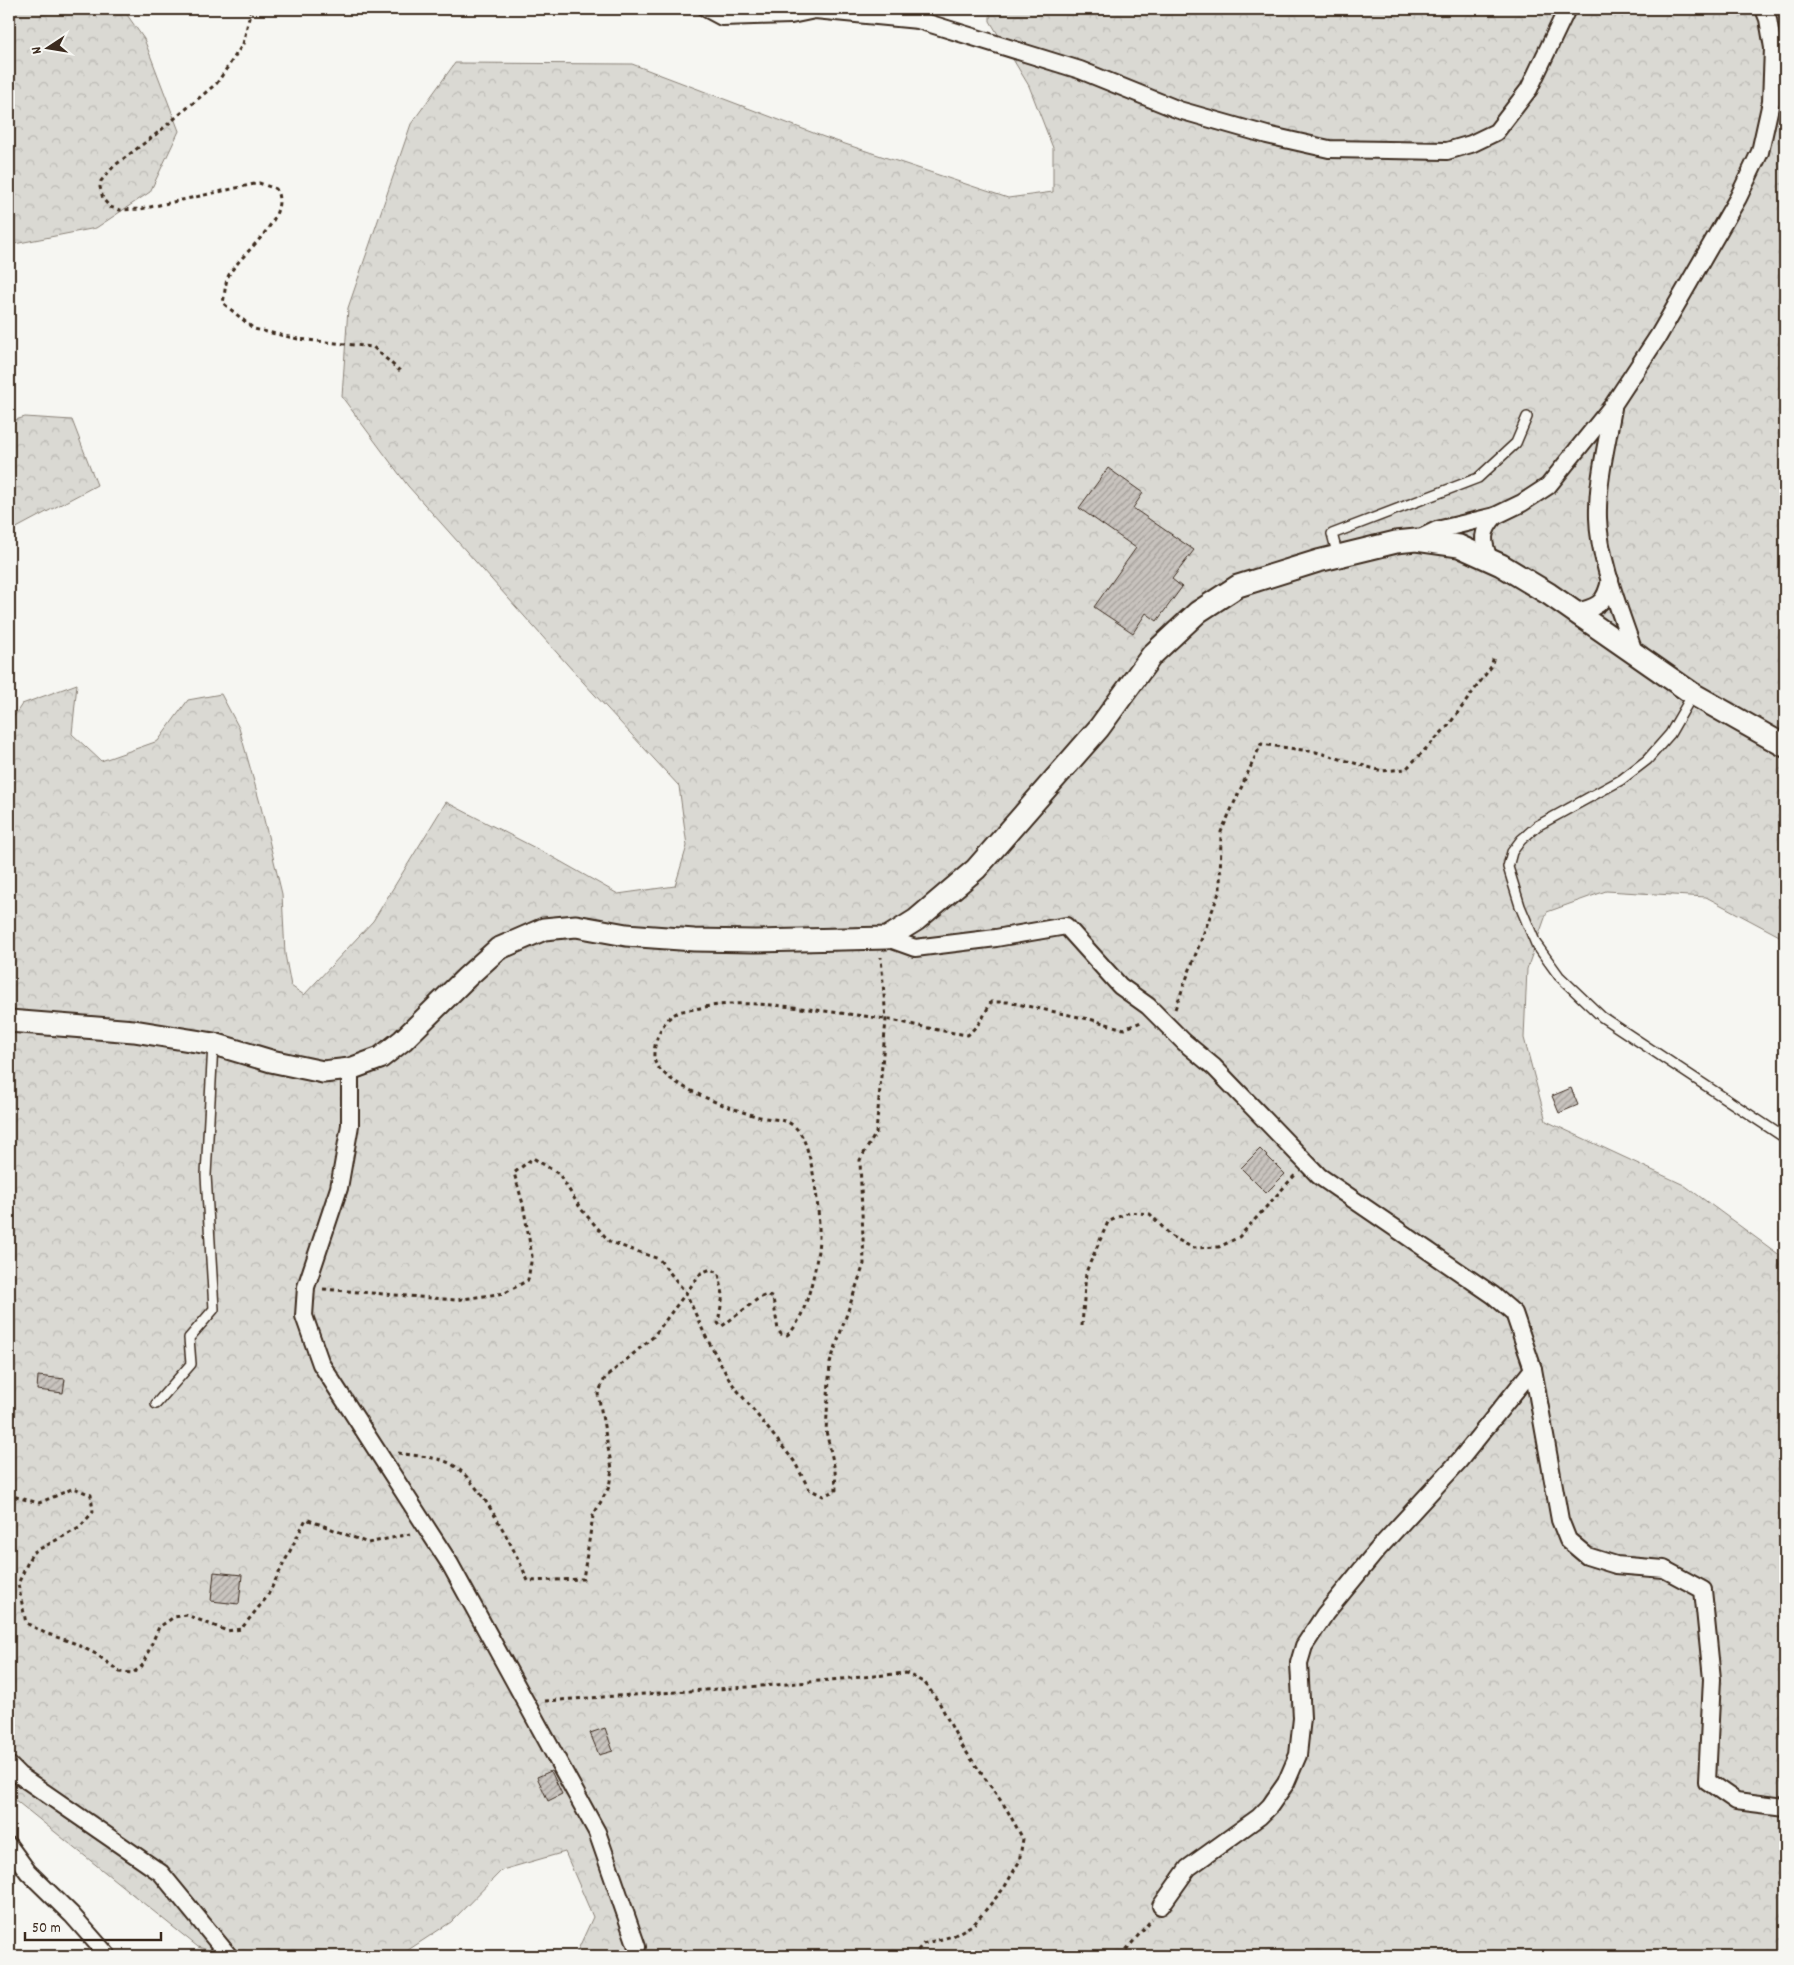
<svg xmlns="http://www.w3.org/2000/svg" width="1794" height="1965" viewBox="0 0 1794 1965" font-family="Dekko,sans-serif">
<defs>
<pattern id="forest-crowns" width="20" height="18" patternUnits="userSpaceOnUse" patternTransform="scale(1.25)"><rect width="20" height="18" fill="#dad9d3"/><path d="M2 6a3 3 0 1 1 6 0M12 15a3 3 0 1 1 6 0" fill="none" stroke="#bcbab5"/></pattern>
<pattern id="building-hatch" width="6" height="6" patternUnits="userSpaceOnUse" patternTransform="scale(1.25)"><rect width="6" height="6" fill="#c8c3be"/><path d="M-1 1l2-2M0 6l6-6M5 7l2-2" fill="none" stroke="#a49f9a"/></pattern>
</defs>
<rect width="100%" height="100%" fill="#f6f6f2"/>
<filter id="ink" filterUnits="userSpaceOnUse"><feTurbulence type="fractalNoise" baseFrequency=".02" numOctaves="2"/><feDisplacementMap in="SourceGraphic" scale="10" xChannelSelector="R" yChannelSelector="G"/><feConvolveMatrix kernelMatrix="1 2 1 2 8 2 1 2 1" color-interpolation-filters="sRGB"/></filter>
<g filter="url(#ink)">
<g fill="url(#forest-crowns)" stroke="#8a8278">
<polygon points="9,9 123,9 144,39 179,131 150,192 96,228 9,245"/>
<polygon points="990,9 1785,9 1785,939 1706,897 1606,891 1547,912 1527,969 1524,1038 1546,1121 1684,1185 1785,1259 1785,1956 575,1956 593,1917 565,1852 502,1870 451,1922 399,1956 227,1956 198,1947 9,1795 9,724 22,704 77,684 72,734 101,761 158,741 188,700 221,694 239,728 260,803 282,894 285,954 291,986 304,995 373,921 446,802 549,855 618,894 675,886 687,846 679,786 583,682 408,486 342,397 348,308 411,124 455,63 632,64 824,137 1008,198 1053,192 1053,148 1029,86 990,21"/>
<polygon points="25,417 72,420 97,485 9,532 9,422"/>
</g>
<g fill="url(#building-hatch)" stroke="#3b2a1e">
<polygon points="1108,468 1143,493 1133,508 1194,550 1172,579 1182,587 1157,621 1146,613 1133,633 1094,607 1136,548 1079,508"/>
<polygon points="1571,1088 1578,1105 1559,1113 1552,1096"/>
<polygon points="1260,1149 1285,1174 1266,1193 1241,1168"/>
<polygon points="38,1376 65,1379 63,1393 37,1390"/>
<polygon points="214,1572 242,1575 239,1604 211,1601"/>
<polygon points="605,1728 613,1751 599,1755 590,1733"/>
<polygon points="551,1771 562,1794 548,1801 537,1777"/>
</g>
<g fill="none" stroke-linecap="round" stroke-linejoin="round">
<defs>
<g id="service">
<polyline points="1338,556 1332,534 1478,478 1516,443 1527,417"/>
<polyline points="1693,694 1670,734 1647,760 1621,780 1537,826 1521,840 1512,852 1508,867 1520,906 1536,944 1559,976 1602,1017 1785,1138"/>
<polyline points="156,1404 191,1364 189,1338 214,1309 206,1175 213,1044"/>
</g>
<g id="minor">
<polyline points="707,9 722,17 791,15 815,10 918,20 1080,70 1179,110 1267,135 1329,149 1447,151 1471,144 1496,132 1529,89 1567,9"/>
<path d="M 1613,408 C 1607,444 1597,481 1598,518 C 1599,561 1621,613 1635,655"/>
<polyline points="1416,540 1437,530 1495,516 1522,503 1548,486 1613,405 1659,335 1738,198 1760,152 1771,102 1773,48 1768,19 1764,9"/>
<path d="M 1489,559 C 1482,540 1481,532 1495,516"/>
<path d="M 1573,613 C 1597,607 1605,605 1610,580"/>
<polyline points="887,938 915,948 996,938 1066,926 1120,986 1148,1006 1184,1042 1214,1067 1319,1176 1493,1295 1514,1313 1533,1369 1560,1520 1568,1540 1587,1556 1616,1565 1664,1569 1703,1590 1712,1679 1707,1781 1736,1801 1785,1807"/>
<polyline points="350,1069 350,1125 339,1188 306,1287 304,1316 321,1364 450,1564 597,1832 637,1947"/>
<polyline points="9,1765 19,1775 161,1873 229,1956"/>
<polyline points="9,1846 28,1872 72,1915 108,1956"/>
<polyline points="1161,1906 1188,1868 1259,1817 1270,1806 1286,1783 1298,1755 1302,1718 1299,1663 1304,1646 1325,1614 1379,1548 1459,1461 1533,1369"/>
</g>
<polyline id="tertiary" points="9,1021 134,1031 214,1044 271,1061 323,1072 350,1069 380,1058 403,1040 467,977 498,949 544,929 576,926 626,935 694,940 755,941 887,938 916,920 976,869 1099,728 1152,655 1198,612 1238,586 1318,561 1396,542 1416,540 1459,546 1501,565 1549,594 1693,694 1785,746"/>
</defs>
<use href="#service" stroke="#3b2a1e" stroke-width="12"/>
<use href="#minor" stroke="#3b2a1e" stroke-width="20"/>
<use href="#tertiary" stroke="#3b2a1e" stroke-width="25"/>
<g stroke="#3b2a1e" stroke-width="3" stroke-dasharray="4 4" stroke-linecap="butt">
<path d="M 251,9 L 243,44 L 217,83 L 155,135 L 114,166 L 101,181 L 100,187 L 103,199 L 110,207 L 120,210 L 141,209 L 259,183 L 276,189 C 291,218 245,250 230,273 C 225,280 225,294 223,303 L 254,329 L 298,339 L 373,347 L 400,371"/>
<polyline points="1175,1009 1220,890 1221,832 1261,744 1316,752 1382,771 1406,769 1448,726 1491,667 1494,656"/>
<polyline points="323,1289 456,1300 505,1293 528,1280 532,1256 523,1204 514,1173 533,1158 559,1174 581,1209 610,1242 659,1259 686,1293 705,1335 730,1381 794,1461 809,1489 823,1496 836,1490 835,1470 826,1431 830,1363 864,1264 860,1160 876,1133 886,1020 881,957"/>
<polyline points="1082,1326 1086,1272 1108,1222 1129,1212 1150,1214 1171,1236 1193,1248 1219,1247 1239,1237 1295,1175"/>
<path d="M 398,1453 C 413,1456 432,1456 447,1462 C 477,1473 516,1552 528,1581 L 583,1579 L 593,1516 L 609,1487 L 612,1469 L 598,1394 L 605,1378 L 653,1337 L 701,1273 L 711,1269 L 719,1274 L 723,1295 L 718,1323 L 721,1327 L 759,1298 L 767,1295 L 773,1298 L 778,1330 L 781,1334 L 787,1335 C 806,1322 819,1259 819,1236 C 820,1213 813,1152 800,1133 C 789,1116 773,1121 756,1116 C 734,1110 657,1083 654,1058 C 653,1043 662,1019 677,1013 C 682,1010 690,1010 695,1009 C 734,1000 769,1004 808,1009 C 839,1013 870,1016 901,1022 C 924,1027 945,1032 968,1035 L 981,1021 L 991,1002 L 1008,1002 L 1093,1020 L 1124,1029 L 1141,1022"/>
<polyline points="9,1491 16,1497 39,1503 74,1488 91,1495 93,1512 79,1528 32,1553 18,1584 26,1623 45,1633 74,1643 96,1654 120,1672 133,1673 142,1666 159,1627 174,1617 187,1615 227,1631 241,1629 267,1597 306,1519 368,1543 410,1534"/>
<polyline points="545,1701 776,1685 906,1673 925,1683 940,1704 960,1743 1006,1808 1023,1839 1019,1862 1004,1888 974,1924 953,1936 923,1944 913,1956"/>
<polyline points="1121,1956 1152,1919"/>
</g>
<use href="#service" stroke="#f6f6f2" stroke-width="9"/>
<use href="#minor" stroke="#f6f6f2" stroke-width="16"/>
<use href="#tertiary" stroke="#f6f6f2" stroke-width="21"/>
</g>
</g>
<rect width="1794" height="1965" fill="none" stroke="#f6f6f2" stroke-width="30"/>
<rect x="15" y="15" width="1764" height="1935" fill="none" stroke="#3b2a1e" stroke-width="2" filter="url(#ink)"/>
<g transform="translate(48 48) rotate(258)" stroke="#f6f6f2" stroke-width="4" paint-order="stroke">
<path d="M0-4L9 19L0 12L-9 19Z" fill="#3b2a1e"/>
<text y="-8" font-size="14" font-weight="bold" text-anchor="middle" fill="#3b2a1e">N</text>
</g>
<path d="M25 1932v8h136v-8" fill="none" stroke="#3b2a1e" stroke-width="2.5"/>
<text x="32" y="1932" font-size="15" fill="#3b2a1e" stroke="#f6f6f2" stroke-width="4" paint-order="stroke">50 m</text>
</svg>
